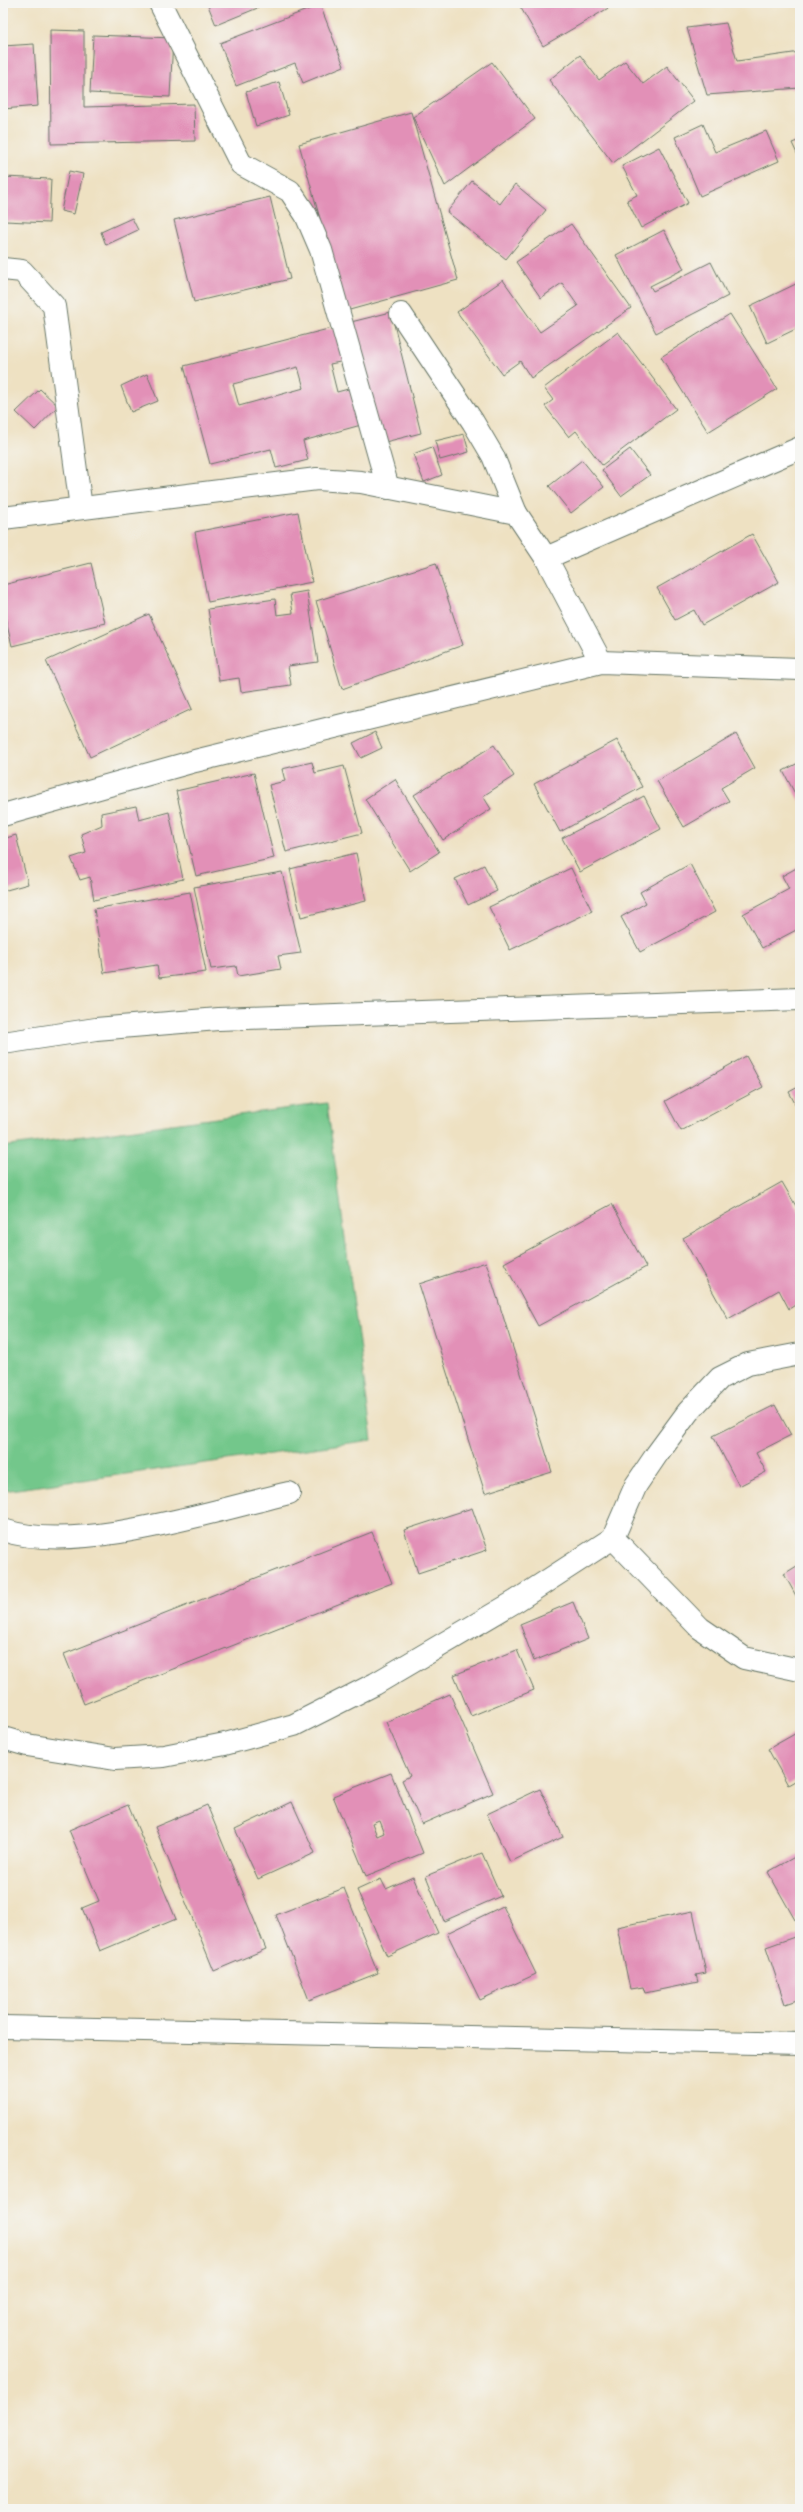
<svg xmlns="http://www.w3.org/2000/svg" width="803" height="2512" viewBox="0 0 803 2512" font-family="'IM FELL French Canon',serif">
<rect width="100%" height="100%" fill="#f6f6f2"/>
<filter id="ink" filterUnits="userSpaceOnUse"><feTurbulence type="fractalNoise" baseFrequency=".025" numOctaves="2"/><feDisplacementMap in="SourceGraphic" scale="8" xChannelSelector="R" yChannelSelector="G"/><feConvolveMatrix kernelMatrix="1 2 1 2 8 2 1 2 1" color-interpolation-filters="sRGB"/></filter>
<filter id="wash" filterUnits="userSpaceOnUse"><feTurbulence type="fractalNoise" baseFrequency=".012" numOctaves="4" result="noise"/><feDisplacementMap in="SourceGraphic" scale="16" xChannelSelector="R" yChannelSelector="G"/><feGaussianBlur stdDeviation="0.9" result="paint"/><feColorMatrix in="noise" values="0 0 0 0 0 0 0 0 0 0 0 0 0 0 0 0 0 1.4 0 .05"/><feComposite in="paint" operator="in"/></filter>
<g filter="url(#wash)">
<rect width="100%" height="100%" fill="#eee1c2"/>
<polygon fill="#73c78b" stroke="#498260" points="327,1103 372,1440 3,1491 3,1147"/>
<g id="blocks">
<g fill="#e290b7" fill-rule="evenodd">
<polygon points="207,3 259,3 260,7 216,25"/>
<polygon points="518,3 617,3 543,46"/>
<polygon points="320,5 344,66 303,83 295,63 236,86 220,43"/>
<polygon points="726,23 737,61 800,52 800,88 707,95 687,28"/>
<polygon points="50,30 84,31 84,107 194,104 195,141 51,144"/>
<polygon points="93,35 173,38 170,97 90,93"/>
<polygon points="34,44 38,106 3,109 3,46"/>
<polygon points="580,55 599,80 625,61 643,84 667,66 694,101 613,163 549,80"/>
<polygon points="492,62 535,119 445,186 413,117"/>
<polygon points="279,82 289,115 256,126 246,92"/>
<polygon points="411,112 458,280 346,311 299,144"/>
<polygon points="703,124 715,152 766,131 779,161 700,196 675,137"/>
<polygon points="800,140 800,160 792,143"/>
<polygon points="659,147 688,203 641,228 627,200 637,195 622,166"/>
<polygon points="69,171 83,174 74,214 61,211"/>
<polygon points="3,177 51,179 49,223 5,221 3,231"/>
<polygon points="472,181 500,204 515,184 546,210 506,259 447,212"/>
<polygon points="270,197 290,279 194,302 174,220"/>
<polygon points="132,218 138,230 106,245 101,232"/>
<polygon points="571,224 631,308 531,378 520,361 502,374 457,312 503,280 540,332 578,306 562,283 541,298 516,262"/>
<polygon points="664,230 684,269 650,286 653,291 711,262 728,296 656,333 616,255"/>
<polygon points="800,282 800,327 767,343 750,306"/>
<polygon points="391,312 421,433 381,443 351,322"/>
<polygon points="730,314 777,389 708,432 661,357"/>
<path d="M 336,327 L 345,361 L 330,364 L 337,392 L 352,388 L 361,425 L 303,441 L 308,460 L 276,468 L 271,449 L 210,464 L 184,366 ZM 298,367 L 304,388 L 239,406 L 233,384 Z"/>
<polygon points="618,332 676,409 602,465 576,431 569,437 545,406 553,400 544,388"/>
<polygon points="147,374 158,401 131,412 121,386"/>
<polygon points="40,389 58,406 35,430 16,412"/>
<polygon points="464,434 469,452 440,460 435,441"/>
<polygon points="432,447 442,475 424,482 413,454"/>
<polygon points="630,449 650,475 621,496 602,470"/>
<polygon points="582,460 604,487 571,513 549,486"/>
<polygon points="298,512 312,582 208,602 195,532"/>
<polygon points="752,534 779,582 702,625 694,610 675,620 657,588"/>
<polygon points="91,563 105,623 12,646 3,608 3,585"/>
<polygon points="436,563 463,645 342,689 316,601"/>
<polygon points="307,591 318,662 288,666 291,685 241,692 239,678 219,681 208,609 275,599 277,615 293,613 290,594"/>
<polygon points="149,614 192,709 90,757 46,661"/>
<polygon points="375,732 382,748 361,758 353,743"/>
<polygon points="736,734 755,768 721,788 729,801 684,827 657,781"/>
<polygon points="617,740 642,787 560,832 534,784"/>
<polygon points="494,745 514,776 483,796 491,809 443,840 414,795"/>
<polygon points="312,762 315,773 344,766 362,833 286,852 269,785 285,781 282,769"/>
<polygon points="800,762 800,803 783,771"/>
<polygon points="254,773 274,858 196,876 176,791"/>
<polygon points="395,779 439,852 410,871 365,799"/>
<polygon points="644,796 661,829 580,872 562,838"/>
<polygon points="136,806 139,820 169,812 183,879 94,900 90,877 80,880 71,858 86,853 81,834 102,825 101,813"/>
<polygon points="16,835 28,884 3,891 3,839"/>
<polygon points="356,853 366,901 301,917 290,869"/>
<polygon points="690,864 715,912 640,952 621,917 646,903 640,892"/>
<polygon points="484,865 497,891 468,905 455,879"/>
<polygon points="800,866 800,928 762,948 743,914 789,889 782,876"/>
<polygon points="571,868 592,911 510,950 489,907"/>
<polygon points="282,872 301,953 278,956 281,969 238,976 236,966 211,969 194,887"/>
<polygon points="190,892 206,972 159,978 157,965 104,973 94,909"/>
<polygon points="746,1056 763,1087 681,1131 665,1101"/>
<polygon points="800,1086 800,1113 789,1092"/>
<polygon points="782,1182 800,1213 800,1302 789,1309 779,1290 728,1319 683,1238"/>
<polygon points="612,1204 646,1267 538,1326 504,1263"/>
<polygon points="486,1262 552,1472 485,1493 419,1284"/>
<polygon points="775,1405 791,1435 756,1453 766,1472 739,1486 713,1436"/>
<polygon points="472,1508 487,1550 418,1573 404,1530"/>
<polygon points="372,1532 392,1583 84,1704 64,1654"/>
<polygon points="800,1564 800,1603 784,1574"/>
<polygon points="573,1602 588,1639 534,1661 520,1624"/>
<polygon points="517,1650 534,1690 471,1716 454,1675"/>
<polygon points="450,1694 493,1793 422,1824 402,1780 410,1776 386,1722"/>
<polygon points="800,1731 800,1778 788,1785 768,1749"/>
<path d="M 391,1773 L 423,1853 L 366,1876 L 333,1796 ZM 379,1820 L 384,1833 L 377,1836 L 372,1823 Z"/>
<polygon points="540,1789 563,1837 510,1862 487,1814"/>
<polygon points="292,1802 315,1853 258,1879 235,1829"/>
<polygon points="128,1805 176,1919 100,1951 82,1908 99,1901 69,1830"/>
<polygon points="207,1805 266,1949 214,1971 155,1827"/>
<polygon points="482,1853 501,1896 444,1921 426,1876"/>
<polygon points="800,1854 800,1917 795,1920 768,1872"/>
<polygon points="413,1877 438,1933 387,1956 357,1890 381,1879 386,1889"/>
<polygon points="344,1888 378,1973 309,2000 276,1915"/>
<polygon points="503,1906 536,1974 480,2000 447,1933"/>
<polygon points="693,1911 706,1973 696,1975 698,1982 645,1993 643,1987 630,1989 617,1927"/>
<polygon points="800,1935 800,1999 785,2004 766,1947"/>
</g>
</g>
</g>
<g filter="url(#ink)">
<use href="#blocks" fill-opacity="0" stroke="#677666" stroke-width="1"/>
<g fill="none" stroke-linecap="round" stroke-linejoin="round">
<defs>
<g id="minor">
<polyline points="160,3 241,164 290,191 306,215 321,250 388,488"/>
<polyline points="3,269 22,271 54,306 81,508"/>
<polyline points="401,314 473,422 493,456 516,513"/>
<polyline points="3,518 317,479 361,482 516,513 546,558 601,662"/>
<polyline points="546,558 800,448"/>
<polyline points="3,815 195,761 601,662 800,669"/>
<polyline points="3,1043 96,1029 218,1019 800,999"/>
<path d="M 3,1530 C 76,1555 213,1511 289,1493"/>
<polyline points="613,1538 700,1628 744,1658 800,1670"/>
<polyline points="3,1738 27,1745 115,1759 164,1756 225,1744 294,1725 375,1684 516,1601 613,1538 636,1485 657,1454 688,1412 720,1378 748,1364 800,1354"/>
<polyline points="3,2027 800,2044"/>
</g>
</defs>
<use href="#minor" stroke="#677666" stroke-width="24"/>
<use href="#minor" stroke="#fff" stroke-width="22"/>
</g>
</g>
<rect width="803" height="2512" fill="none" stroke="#f6f6f2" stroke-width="16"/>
</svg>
